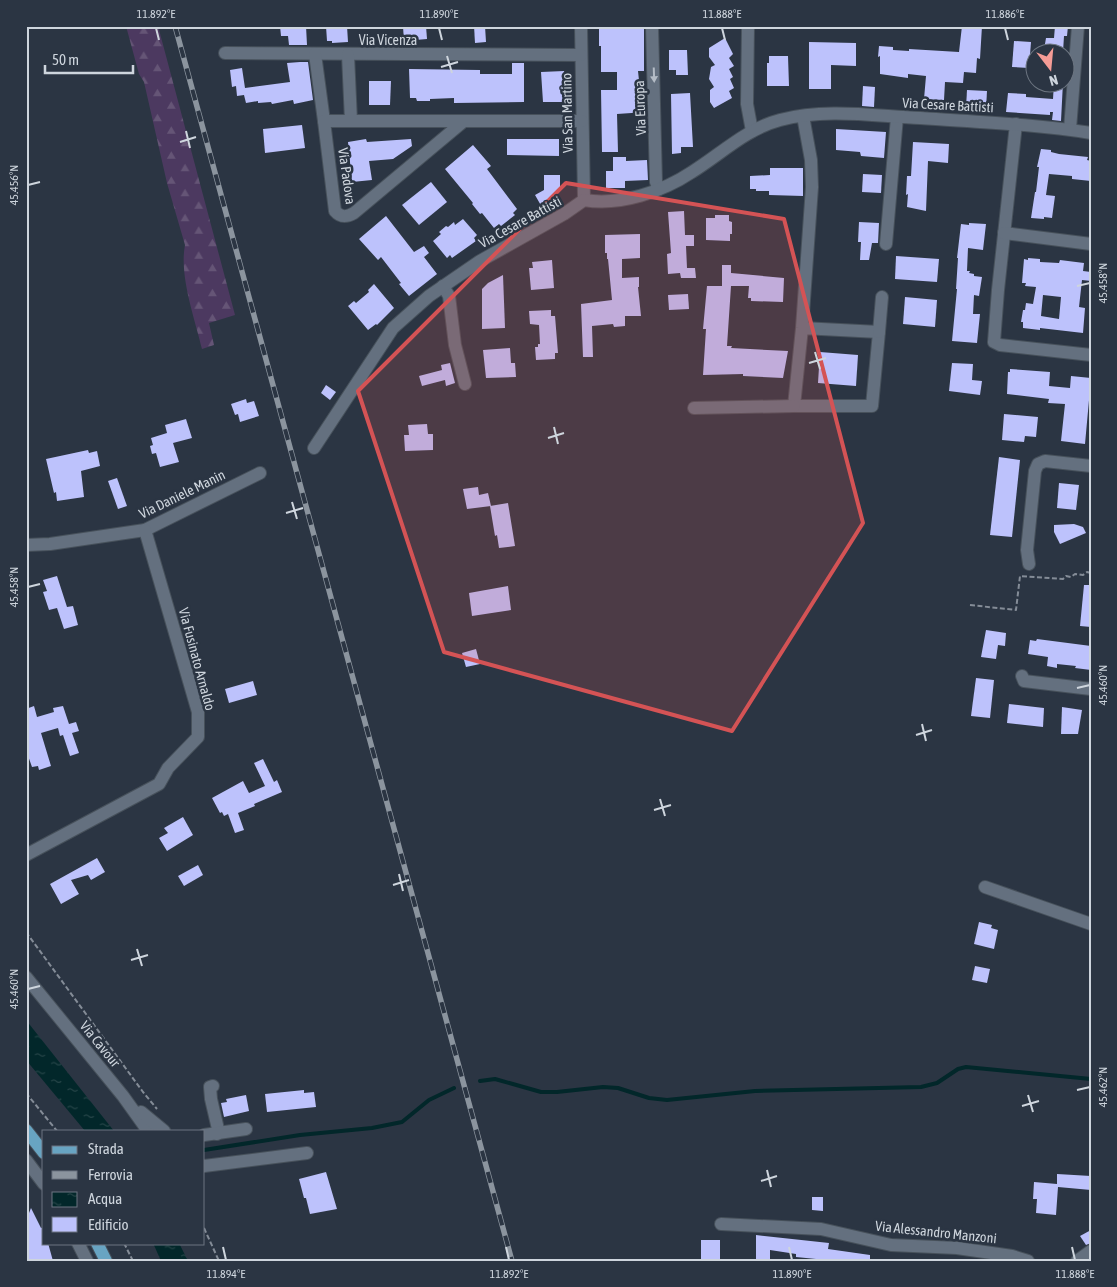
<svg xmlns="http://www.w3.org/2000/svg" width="1117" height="1287" viewBox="0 0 1117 1287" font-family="'Asap Condensed',sans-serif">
<defs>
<pattern id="forest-firs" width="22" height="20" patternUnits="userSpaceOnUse" patternTransform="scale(1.25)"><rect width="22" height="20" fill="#4c3960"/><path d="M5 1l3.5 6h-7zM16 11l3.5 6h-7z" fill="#655576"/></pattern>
<pattern id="water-ripples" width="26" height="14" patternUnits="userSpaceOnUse" patternTransform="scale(1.25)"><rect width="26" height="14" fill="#02272a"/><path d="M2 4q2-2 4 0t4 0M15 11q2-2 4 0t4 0" fill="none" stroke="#264548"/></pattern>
</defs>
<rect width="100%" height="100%" fill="#2b3543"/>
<path fill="url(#forest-firs)" d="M 126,26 L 158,26 L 235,315 L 209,323 L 214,345 L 202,349 C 195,319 179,276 185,245 L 167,183 L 144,82 L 139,74 Z"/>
<g fill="url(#water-ripples)">
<polygon points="26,1020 114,1131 85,1131 26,1060"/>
<polygon points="153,1243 179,1243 188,1261 161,1261"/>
</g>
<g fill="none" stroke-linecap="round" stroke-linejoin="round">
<g stroke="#02272a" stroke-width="4">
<polyline points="480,1081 495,1079 541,1092 557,1092 603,1087 618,1088 649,1098 667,1100 755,1091 921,1087 937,1083 958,1069 966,1067 1091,1079"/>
<polyline points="204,1150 300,1135 372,1128 402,1122 429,1100 454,1088"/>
</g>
</g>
<g fill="#bdc2fc" fill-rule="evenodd">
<polygon points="280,26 306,26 307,45 289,45 288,36 281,36"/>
<polygon points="326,26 347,26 348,42 332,43 332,41 327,41"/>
<polygon points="403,26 426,26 427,39 404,41"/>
<polygon points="474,26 485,26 486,42 475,43"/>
<polygon points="599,26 644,26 644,71 638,71 640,90 645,90 646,112 617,114 618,152 602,152 601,90 617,90 617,72 601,72 601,46 599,46"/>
<polygon points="962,26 982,26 980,59 977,58 976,73 964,72 963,83 945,82 944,100 924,99 926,76 908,74 908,78 880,74 880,56 878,57 879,46 893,47 893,50 909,51 909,49 959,52"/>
<polygon points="1055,26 1068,26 1067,36 1064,36 1063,52 1048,52 1048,51 1044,50 1046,38 1054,38"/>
<polygon points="725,38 733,54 729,58 734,66 729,69 733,77 730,79 734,88 729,91 732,98 714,108 710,102 710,90 714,87 709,79 711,67 715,65 709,57 709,48"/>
<polygon points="1014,41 1031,42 1029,68 1012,67"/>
<polygon points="809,42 856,43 856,66 831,65 831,89 809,89"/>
<polygon points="669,50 687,50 688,75 676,75 676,70 669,70"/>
<polygon points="769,56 788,56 789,86 767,86 767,63 769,63"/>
<polygon points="300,62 308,62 313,100 294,104 293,100 272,104 271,102 258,103 258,101 246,103 244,95 237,96 236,86 232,87 230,70 242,68 245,88 290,82 287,63"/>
<polygon points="512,63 524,63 524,102 454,103 454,98 430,99 430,101 417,101 416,98 410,98 409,69 480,70 480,74 512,74"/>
<polygon points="564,71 566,80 562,80 563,102 543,102 541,72"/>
<polygon points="369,81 391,81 390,105 369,105"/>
<polygon points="1054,82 1063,82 1061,121 1052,120 1053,112 1050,112 1050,115 1006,112 1008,93 1026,94 1026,97 1053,99"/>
<polygon points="863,86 875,87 874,107 862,106"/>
<polygon points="967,90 987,91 986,109 966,108"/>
<polygon points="690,93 693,147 681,147 681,153 672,154 671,94"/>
<polygon points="302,125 305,148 265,153 263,129"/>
<polygon points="836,129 886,132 884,158 861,156 860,152 836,150"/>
<polygon points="366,139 367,142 411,139 412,146 393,159 369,161 372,180 352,182 348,142"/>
<polygon points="507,139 559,139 559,156 507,155"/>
<polygon points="913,142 949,144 948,163 928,161 926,211 907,207 908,194 906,195 907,176 911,176"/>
<polygon points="473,145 491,166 487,169 517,209 513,213 515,215 501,226 499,224 494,228 482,213 480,214 472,204 473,203 445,169"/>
<polygon points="1041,149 1051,150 1051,152 1059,154 1088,157 1087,160 1091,161 1091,181 1072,179 1072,176 1049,174 1046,195 1055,196 1052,218 1044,217 1044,219 1031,218 1035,192 1036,192 1039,167 1037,167"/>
<polygon points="613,157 626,157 626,161 647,160 648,180 625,181 625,188 606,188 606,171 613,171"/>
<polygon points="770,168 803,168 803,196 769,195 769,191 756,191 756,189 750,189 750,176 770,175"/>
<polygon points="863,174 882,175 881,193 862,192"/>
<polygon points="544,175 560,175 560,192 554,192 554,197 551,198 553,203 543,209 535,195 544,190"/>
<polygon points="431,182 447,202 419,225 402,205"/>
<polygon points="684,211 685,235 694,235 694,246 686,246 687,268 695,268 696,278 681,278 680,273 668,274 667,254 671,253 668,212"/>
<polygon points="715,215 729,215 729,221 732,222 732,234 730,234 730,241 706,240 706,218 715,218"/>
<polygon points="386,216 414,252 424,246 429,253 424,257 437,274 409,296 399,284 401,283 381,257 378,260 359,239"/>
<polygon points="463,219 477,235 474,238 476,241 452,258 450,255 447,258 433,241 441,234 439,232 446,226 448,227 454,222 455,225"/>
<polygon points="859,222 879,223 878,243 872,243 869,260 860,260 861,242 858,242"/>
<polygon points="969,223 986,224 983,250 968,248 967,271 970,271 969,273 974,274 974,276 982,277 979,296 974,295 973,314 980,314 977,343 952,341 957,289 956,289 958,258 957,258 961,224 969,225"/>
<polygon points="640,234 640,258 622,259 622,278 639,277 639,287 638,287 641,316 625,316 625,326 614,327 613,324 592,326 593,357 583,357 581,304 612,300 608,259 607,259 607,253 605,253 605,235"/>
<polygon points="896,256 939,259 937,282 895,279"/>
<path d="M 1028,258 L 1040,259 L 1040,262 L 1059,263 L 1060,260 L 1084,263 L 1083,271 L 1091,272 L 1091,281 L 1082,280 L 1079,307 L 1085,308 L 1083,333 L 1040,328 L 1040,330 L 1023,328 L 1023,322 L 1021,322 L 1023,310 L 1025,310 L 1026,303 L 1033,304 L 1036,287 L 1025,286 L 1026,283 L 1022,283 L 1024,259 L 1028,260 ZM 1043,295 L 1061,297 L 1059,319 L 1041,316 Z"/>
<polygon points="552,260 554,288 531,290 529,268 533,268 532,262"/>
<polygon points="722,265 731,265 731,273 784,278 783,302 751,301 751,298 748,298 749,286 731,286 727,346 732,346 731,348 788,351 783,378 743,376 743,374 703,375 706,329 703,329 707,286 722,286"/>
<polygon points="503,275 505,328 482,329 482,289 488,283"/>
<polygon points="374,284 394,308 377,325 376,324 368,330 348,306 354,301 356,303 369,292 368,290"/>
<polygon points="688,294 689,309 669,310 668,295"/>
<polygon points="905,297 937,300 935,327 903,324"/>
<polygon points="551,310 551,316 555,316 558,353 555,353 555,359 536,360 535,347 538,347 538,344 540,344 539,325 530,324 529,311"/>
<polygon points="510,348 511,363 515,363 516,377 486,378 483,350"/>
<polygon points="820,352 858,355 856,386 818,383"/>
<polygon points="450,363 455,383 446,386 445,380 422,386 419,376 442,370 441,365"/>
<polygon points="952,363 973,364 972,380 982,381 980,395 949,391"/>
<polygon points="1010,369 1050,372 1049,386 1070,388 1071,376 1091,378 1085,444 1061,441 1065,404 1048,403 1049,399 1007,394 1008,372 1010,372"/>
<polygon points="326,385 336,392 330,400 321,393"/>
<polygon points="246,399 247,403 254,401 259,416 240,422 238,414 235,415 231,404"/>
<polygon points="1004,414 1038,417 1036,437 1025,436 1024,442 1002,440"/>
<polygon points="186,419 192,438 173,443 179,462 160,467 156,453 152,454 150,446 153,445 151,438 167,433 165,425"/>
<polygon points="427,424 428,434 433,434 433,450 405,451 404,435 409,435 408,425"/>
<polygon points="88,450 89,453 97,451 100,466 81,471 84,497 57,501 56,492 54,493 46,459"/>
<polygon points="999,457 1020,460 1012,537 990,535"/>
<polygon points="117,478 127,506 118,509 108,481"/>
<polygon points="1059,483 1079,485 1076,510 1057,508"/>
<polygon points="478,487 479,495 488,493 491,506 467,509 463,489"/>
<polygon points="508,503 515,546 499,548 497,535 495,536 490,506"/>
<polygon points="1074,524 1083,527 1086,533 1060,544 1054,532 1054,525"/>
<polygon points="57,576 67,607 73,606 78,625 64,629 57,608 49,610 43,592 47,591 43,580"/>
<polygon points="1084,585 1091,585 1091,627 1080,626"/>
<polygon points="508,586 511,610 472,616 469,593"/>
<polygon points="986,630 1006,633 1005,646 998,645 996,659 981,657"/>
<polygon points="1037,639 1091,646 1091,670 1075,668 1076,666 1057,664 1057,668 1047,666 1048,657 1028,654 1030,640 1036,641"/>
<polygon points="476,649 480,664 466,667 462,653"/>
<polygon points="976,678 994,680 990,718 971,716"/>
<polygon points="253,681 257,695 229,703 225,689"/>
<polygon points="1009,704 1044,708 1043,727 1007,723"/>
<polygon points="34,706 37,717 54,712 53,708 63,706 69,724 76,722 79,731 72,733 79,753 70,756 63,735 60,736 58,728 41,733 51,766 39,770 38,766 32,767 26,750 26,709"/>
<polygon points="1062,707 1082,710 1078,734 1061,734"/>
<polygon points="263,759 274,782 277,780 282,792 254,804 255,806 238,813 244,830 235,833 228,814 224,816 222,812 220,813 212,798 243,781 249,793 265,786 254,763"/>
<polygon points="183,817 193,835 167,851 159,838 168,833 164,828"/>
<polygon points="97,858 105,872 91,880 88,875 71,880 79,894 61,904 50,884"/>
<polygon points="198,865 203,875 184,886 178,876"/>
<polygon points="979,922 992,925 991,928 998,930 994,949 974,944"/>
<polygon points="975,966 990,969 987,983 972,980"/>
<polygon points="304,1090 304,1093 314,1092 316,1107 267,1112 265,1094"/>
<polygon points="246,1095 249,1111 224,1117 221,1103 227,1102 226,1099"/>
<polygon points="326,1172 337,1209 310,1214 306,1198 304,1198 299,1179"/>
<polygon points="1057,1174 1091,1176 1091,1190 1058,1187 1056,1215 1036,1213 1037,1199 1033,1199 1034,1182 1057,1184"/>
<polygon points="812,1197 823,1197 823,1211 812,1210"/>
<polygon points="31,1208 41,1228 44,1227 44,1243 48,1243 53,1261 26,1261 26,1212 29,1213"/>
<polygon points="1091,1230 1091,1243 1086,1245 1080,1236"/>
<polygon points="756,1235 829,1243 828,1249 870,1255 870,1261 816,1261 816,1259 796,1257 796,1254 770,1250 770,1261 756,1261"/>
<rect x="701" y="1240" width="19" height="21"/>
</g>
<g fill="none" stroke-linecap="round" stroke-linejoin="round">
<defs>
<g id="minor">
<polyline points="581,26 584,200"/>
<polyline points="652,26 656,182 659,189"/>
<polyline points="748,26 747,104 752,131"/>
<polyline points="225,53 581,55"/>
<polyline points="315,54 324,121"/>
<polyline points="348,55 351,121"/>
<path d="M 464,121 L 354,213 C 347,217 341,218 335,211 L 324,121 L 582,121"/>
<polyline points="1016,124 998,290 994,342 1000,345 1091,355"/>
<polyline points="1070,129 1078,26"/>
<polyline points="1004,233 1091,244"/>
<polyline points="886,244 897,117"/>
<polyline points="443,286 449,296 455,345 465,384"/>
<polyline points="802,328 879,332 872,406 794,406 802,328 812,187 811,160 803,116"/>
<polyline points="879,332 882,297"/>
<polyline points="694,408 794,406"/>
<path d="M 314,448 L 393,328 L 429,296 L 480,261 L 564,214 L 584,200 C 620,206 662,192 692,172 C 721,154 746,129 780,120 C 826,108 874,116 920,118 C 977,122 1034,124 1091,133"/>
<polyline points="26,545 50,544 145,530 260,473"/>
<polyline points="1029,564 1027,550 1035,471 1038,464 1045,461 1091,466"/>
<polyline points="1022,676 1024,681 1091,689"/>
<polyline points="26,855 159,784 168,768 198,737 198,712 145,530"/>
<polyline points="985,887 1091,924"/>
<polyline points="26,977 123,1096 148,1131"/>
<polyline points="213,1086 210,1087 211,1099 218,1129 217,1134"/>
<polyline points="141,1112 164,1131"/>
<polyline points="204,1135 246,1129"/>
<polyline points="26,1160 44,1184"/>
<polyline points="204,1166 307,1153"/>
<polyline points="721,1224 821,1229 891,1245 957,1248 1012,1256 1028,1261"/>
<polyline points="78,1243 87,1261"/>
<polyline points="1077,1261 1091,1251"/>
</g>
<g id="major">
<polyline points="26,1130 44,1153"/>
<polyline points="97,1243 106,1261"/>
</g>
</defs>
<use href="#minor" stroke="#47515b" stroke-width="14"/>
<use href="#major" stroke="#47515b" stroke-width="14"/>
<g stroke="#848c97" stroke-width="2" stroke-dasharray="5 2.5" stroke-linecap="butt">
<polyline points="970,605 1016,610 1020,576 1063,579 1066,576 1071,577 1075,574 1083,575 1087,572 1091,573"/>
<polyline points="26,932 143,1092 157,1109"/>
<polyline points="26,1093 57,1131"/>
<polyline points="204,1228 219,1261"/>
<polyline points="124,1243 133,1261"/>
</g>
<use href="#minor" stroke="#64707f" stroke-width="12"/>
<use href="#major" stroke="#68a4c2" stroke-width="12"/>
<defs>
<polyline id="rail" points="175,26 512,1261"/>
</defs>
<use href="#rail" stroke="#8b949e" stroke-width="5.5"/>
<use href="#rail" stroke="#2b3543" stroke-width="4" stroke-dasharray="11" stroke-linecap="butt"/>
</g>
<defs><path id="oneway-solid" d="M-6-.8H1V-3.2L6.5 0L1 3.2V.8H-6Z" transform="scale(1.25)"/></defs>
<use fill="#b4bcc6" href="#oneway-solid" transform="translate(654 75) rotate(88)"/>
<path fill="#d45355" fill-opacity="0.2" stroke="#d45355" stroke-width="4" stroke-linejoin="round" d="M 566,183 L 784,219 L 863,523 L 732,731 L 444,652 L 358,391 Z"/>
<path fill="none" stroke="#ced5dd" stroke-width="2" d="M 156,28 L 159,40M 439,28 L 442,40M 722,28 L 725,40M 1005,28 L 1008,40M 447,56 L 452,73M 441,67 L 458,62M 186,131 L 190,148M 180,142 L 196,137M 28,185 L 40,182M 1077,286 L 1090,283M 815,352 L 820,369M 809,363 L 826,358M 554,427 L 558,444M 548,438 L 564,433M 292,502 L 297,519M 286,513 L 303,508M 28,587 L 40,584M 1077,688 L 1090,685M 922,724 L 926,741M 916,735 L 932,730M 660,799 L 665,816M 654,810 L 671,805M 399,874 L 403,891M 393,885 L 409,880M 137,949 L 142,966M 131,960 L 148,955M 28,989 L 40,986M 1077,1090 L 1090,1087M 1028,1095 L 1033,1112M 1022,1106 L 1039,1101M 767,1170 L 771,1187M 761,1181 L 777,1176M 223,1247 L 226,1260M 506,1247 L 509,1260M 789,1247 L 792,1260M 1072,1247 L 1075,1260"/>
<g text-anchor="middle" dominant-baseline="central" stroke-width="5" stroke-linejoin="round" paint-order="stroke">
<g font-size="14" fill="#ced5dd" stroke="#2b3543">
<text x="388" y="40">Via Vicenza</text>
<text transform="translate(948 105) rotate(3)">Via Cesare Battisti</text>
<text transform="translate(640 108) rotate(-92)">Via Europa</text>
<text transform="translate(567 113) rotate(-91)">Via San Martino</text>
<text transform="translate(347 176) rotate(82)">Via Padova</text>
<text transform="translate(520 222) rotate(-29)">Via Cesare Battisti</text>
<text transform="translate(182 494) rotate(-26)">Via Daniele Manin</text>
<text transform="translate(197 659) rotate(75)">Via Fusinato Arnaldo</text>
<text transform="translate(100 1044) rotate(51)">Via Cavour</text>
<text transform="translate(936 1232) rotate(6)">Via Alessandro Manzoni</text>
</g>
</g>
<rect width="1117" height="1287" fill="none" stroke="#2b3543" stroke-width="55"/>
<rect x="42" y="1130" width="162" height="115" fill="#2b3543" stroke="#6c7581"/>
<rect x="52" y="1146" width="25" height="8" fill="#68a4c2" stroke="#6c7581"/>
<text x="88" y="1154" font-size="15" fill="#ced5dd">Strada</text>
<rect x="52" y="1171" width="25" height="8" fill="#8b949e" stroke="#6c7581"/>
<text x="88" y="1180" font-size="15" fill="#ced5dd">Ferrovia</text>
<rect x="52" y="1192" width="25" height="15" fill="url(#water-ripples)" stroke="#6c7581"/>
<text x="88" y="1204" font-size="15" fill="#ced5dd">Acqua</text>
<rect x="52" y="1217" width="25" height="15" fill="#bdc2fc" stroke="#6c7581"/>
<text x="88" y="1230" font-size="15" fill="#ced5dd">Edificio</text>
<g transform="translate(1050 68) rotate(164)"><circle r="24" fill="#2b3543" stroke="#6c7581"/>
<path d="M0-4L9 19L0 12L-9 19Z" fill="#f59c96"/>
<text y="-8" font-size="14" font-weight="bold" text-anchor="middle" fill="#ced5dd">N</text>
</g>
<path d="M45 65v8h88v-8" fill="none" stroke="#ced5dd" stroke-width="2.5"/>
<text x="52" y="65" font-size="15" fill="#ced5dd" stroke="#2b3543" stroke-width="4" paint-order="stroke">50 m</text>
<rect x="28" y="28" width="1062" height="1232" fill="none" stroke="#ced5dd" stroke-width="2"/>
<g font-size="12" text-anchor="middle" fill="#ced5dd">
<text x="156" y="18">11.892°E</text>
<text x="439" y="18">11.890°E</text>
<text x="722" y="18">11.888°E</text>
<text x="1005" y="18">11.886°E</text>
<text transform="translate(14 185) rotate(-90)" y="4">45.456°N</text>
<text transform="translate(1103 283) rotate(-90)" y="4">45.458°N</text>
<text transform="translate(14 587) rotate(-90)" y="4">45.458°N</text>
<text transform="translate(1103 685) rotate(-90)" y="4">45.460°N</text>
<text transform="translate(14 989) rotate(-90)" y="4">45.460°N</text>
<text transform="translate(1103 1087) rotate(-90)" y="4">45.462°N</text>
<text x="226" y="1278">11.894°E</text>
<text x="509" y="1278">11.892°E</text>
<text x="792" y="1278">11.890°E</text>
<text x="1075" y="1278">11.888°E</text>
</g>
</svg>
